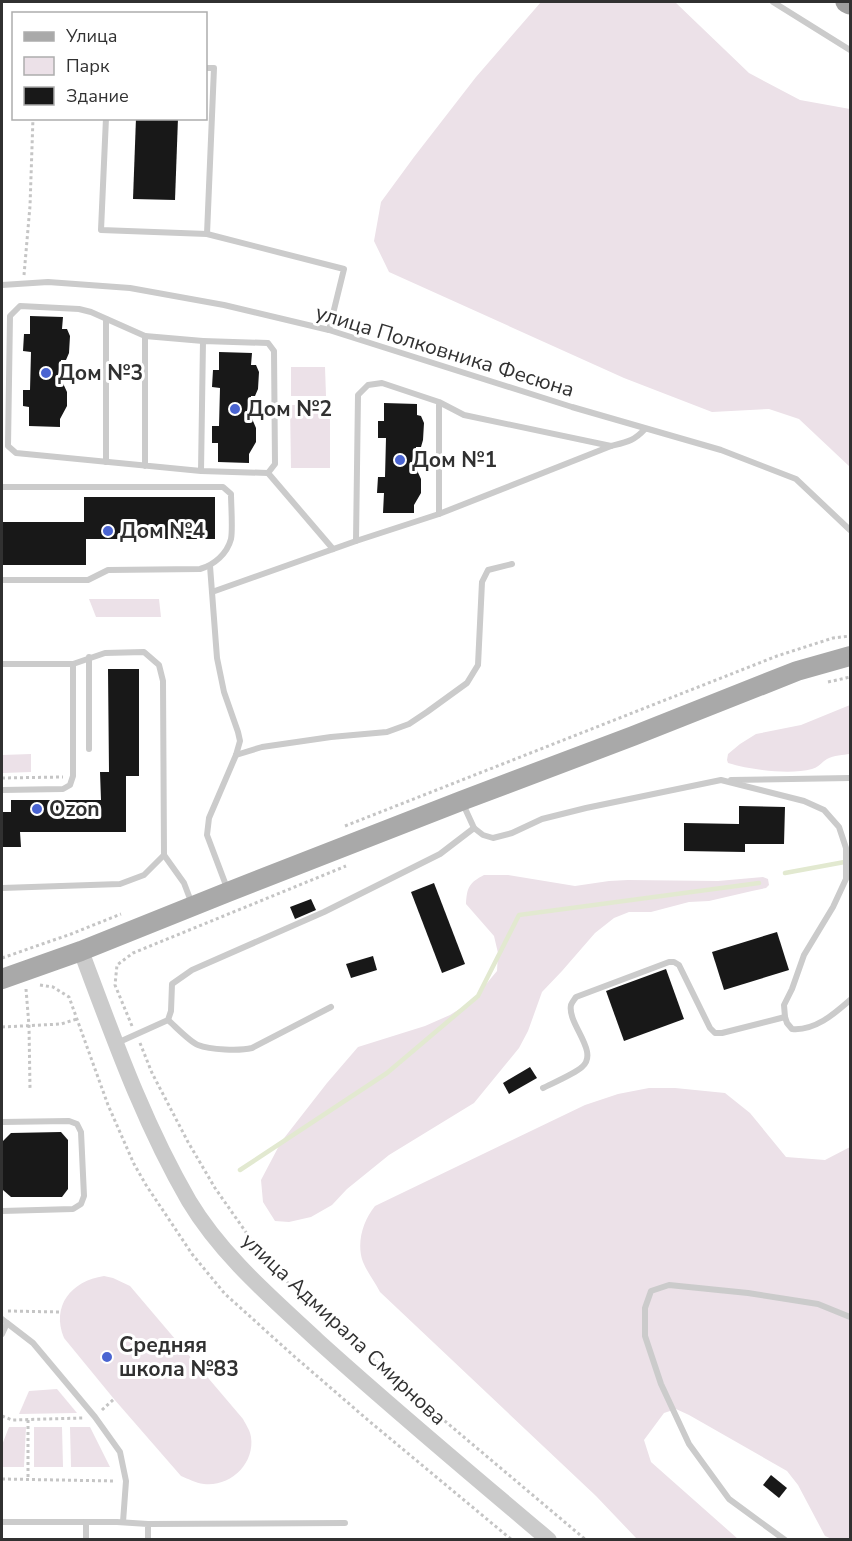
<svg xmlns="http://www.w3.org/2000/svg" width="852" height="1541" viewBox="0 0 852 1541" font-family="'Nunito Sans',sans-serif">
<rect width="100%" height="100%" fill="#fff"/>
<g fill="#ece1e8">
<polygon points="541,2 675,2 749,73 800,100 850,109 850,467 799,419 769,409 712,412 624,378 389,272 374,241 381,202 414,157 476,77"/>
<polygon points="291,367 325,367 326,396 291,396"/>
<polygon points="290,405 330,405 330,468 291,468"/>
<polygon points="89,599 159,599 161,617 96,617"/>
<path d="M 850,705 L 850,754 C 843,755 834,755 827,759 C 822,762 819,767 812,769 C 790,775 751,770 728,763 L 727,760 L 728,754 L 740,744 L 756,734 L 801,725 Z"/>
<polygon points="31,754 31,772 3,773 2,755"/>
<path d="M 484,875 L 508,875 L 575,886 L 609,881 L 628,880 L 718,881 L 763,877 L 768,879 L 769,885 L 766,888 L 752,891 L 709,901 L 689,902 L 651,912 L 629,912 L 614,918 L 595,933 L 562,971 L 542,992 L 528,1031 L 519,1048 L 474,1103 L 389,1155 L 347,1189 L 332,1205 L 311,1217 L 289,1222 L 275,1221 L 263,1202 L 261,1180 L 281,1142 L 327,1083 L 358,1047 L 425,1026 L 450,1015 L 472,1001 L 497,971 L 498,953 L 494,936 L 466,904 C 467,887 469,883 484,875 Z"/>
<path d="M 649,1088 L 675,1088 L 725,1093 L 750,1113 L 786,1157 L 825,1160 L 850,1147 L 850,1539 L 832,1539 L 825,1536 L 798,1485 L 787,1471 L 689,1415 L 676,1409 L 664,1413 L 644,1440 L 651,1462 L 738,1539 L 637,1539 L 596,1496 L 380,1292 C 375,1282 367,1272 363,1262 C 356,1243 363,1221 375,1206 L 585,1105 L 618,1094 Z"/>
<path d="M 104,1276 L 113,1278 L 130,1286 L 243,1419 C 246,1425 250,1430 251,1437 C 255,1464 230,1487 204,1484 C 195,1483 189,1479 181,1476 L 114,1399 L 64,1338 C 51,1306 71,1281 104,1276 Z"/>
<polygon points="57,1389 77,1413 19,1414 29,1391"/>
<polygon points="9,1427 26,1427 24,1467 2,1467 2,1445"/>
<polygon points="34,1427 62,1427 63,1467 34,1467"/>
<polygon points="70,1427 90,1427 110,1467 71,1467"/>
</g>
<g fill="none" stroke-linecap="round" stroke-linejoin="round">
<g stroke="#e2e9d0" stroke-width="4.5">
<polyline points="785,873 850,861"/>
<polyline points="240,1170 387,1073 478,996 519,915 759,883"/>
</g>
</g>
<g fill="#181818">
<polygon points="136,118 178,118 175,200 133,199"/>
<polygon points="30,316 63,317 62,329 67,329 70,336 69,353 66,360 61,360 61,379 67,392 67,406 60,419 60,427 29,426 29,407 23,406 23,390 30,390 31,352 23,351 24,334 30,334"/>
<polygon points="219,352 252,353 251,365 256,365 259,372 258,389 255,396 251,396 250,414 256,428 256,442 249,454 249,463 218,462 218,443 212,443 212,426 219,426 220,388 212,387 213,370 219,370"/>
<polygon points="384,403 417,404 417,415 421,416 424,423 423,440 421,447 416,447 415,466 421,479 421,493 414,505 414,513 383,513 384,493 377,493 378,477 385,477 386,438 378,438 378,421 384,421"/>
<polygon points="84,497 215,497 215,539 86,539 86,565 2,565 2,522 84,522"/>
<polygon points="108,669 139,669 139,776 126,776 126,832 20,832 21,847 2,847 2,812 11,812 11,800 101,800 100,772 109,772"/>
<polygon points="739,806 785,807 784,844 745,844 745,852 684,851 684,823 739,824"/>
<polygon points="434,883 465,964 442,973 411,892"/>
<polygon points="311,899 316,910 295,919 290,907"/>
<polygon points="777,932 789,970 724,990 712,952"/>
<polygon points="373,956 377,970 351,978 346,964"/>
<polygon points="666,969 684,1019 624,1041 606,991"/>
<polygon points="530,1067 537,1078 509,1094 503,1083"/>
<polygon points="61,1132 68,1140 68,1189 62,1197 11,1197 3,1190 3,1141 11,1133"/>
<polygon points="771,1475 787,1488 779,1498 763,1485"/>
</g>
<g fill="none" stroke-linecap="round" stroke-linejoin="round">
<g stroke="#c5c5c5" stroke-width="3" stroke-dasharray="3 3" stroke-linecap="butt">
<polyline points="24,275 30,206 33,118"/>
<polyline points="828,682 850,677"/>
<polyline points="2,778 63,777"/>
<polyline points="345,826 777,656 833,638 850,636"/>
<polyline points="2,958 71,934 121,914"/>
<polyline points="40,985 53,987 69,997 108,1105 134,1164 146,1185 192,1254 225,1294 295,1357 369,1421 512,1540"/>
<polyline points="26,989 29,1026 30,1088"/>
<polyline points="132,1026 115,985 117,965 133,953 346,866"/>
<polyline points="2,1027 61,1024 77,1019"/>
<polyline points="140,1043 152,1073 188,1142 215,1188 250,1238 287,1282 395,1379 586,1540"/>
<polyline points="8,1311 60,1312"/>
<polyline points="102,1410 114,1399"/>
<polyline points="2,1416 12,1420 83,1418"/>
<polyline points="28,1420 28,1480"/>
<polyline points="2,1479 115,1481"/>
</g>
<g stroke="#cbcbcb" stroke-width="6">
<polyline points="773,2 850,50"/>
<polyline points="206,68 214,68 207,234"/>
<polyline points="106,118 101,230 207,234 344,269 329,330"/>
<polyline points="2,285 48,282 130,288 224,305 329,330 572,407 721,450 796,479 850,530"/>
<polyline points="106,319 106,462"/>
<polyline points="145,336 203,341"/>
<path d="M 439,402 L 439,514 L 356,541 L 358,395 L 368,385 L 382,383 L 439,402 L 464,415 L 611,446 C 627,442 634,441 645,429"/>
<polyline points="145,466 145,336 91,312 79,309 20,306 10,316 8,446 16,453 201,471 268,473 275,464 274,351 268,343 203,341 201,471"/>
<polyline points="268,473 333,549"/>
<path d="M 2,487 L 223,487 L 231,494 C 231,505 233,529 231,539 C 227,554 214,565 200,569 L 108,570 L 88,580 L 2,580"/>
<polyline points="439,514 611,446"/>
<polyline points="210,566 217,658 224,692 238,732 240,741 236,755 209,818 207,835 227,888"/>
<polyline points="212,592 356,541"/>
<polyline points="89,657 89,749"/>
<polyline points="2,664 73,664 105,653 144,652 159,665 163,681 164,855 144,875 120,884 2,888"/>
<polyline points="236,755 262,747 331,737 387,732 409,724 427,712 467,683 478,665 482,582 488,570 512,564"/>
<polyline points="731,780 850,778"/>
<polyline points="2,790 63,789 70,785 73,776 73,664"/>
<path d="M 463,804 L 474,828 L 483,835 L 493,838 L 512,833 L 542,819 L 586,808 L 721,780 L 804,801 L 824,810 L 839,827 L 846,848 L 846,879 L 833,907 L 804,955 L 792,989 L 784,1005 L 785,1017 L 787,1023 L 792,1029 C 815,1031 834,1014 850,1000"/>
<polyline points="164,855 184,883 192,904"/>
<path d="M 168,1020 C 175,1026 190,1042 198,1045 C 210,1050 240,1051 252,1048 L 331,1007"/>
<polyline points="117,1043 168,1020 171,1011 172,984 192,970 324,912 440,854 474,828"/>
<path d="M 543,1088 C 553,1083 574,1074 582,1067 C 600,1052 567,1024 571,1005 C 572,1002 574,1000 576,997 L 669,962 L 674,962 L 679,965 L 710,1028 L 715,1033 L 722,1033 L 785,1017"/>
<polyline points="2,1122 69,1121 77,1124 81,1132 84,1196 81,1204 73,1209 2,1211"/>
<polyline points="2,1319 7,1323 2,1334"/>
<polyline points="7,1323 33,1343 95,1417 120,1452 126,1481 123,1522"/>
<polyline points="2,1522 86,1522 86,1540"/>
<polyline points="86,1522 117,1522 148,1524 148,1540"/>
<polyline points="148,1524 345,1523"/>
<polyline points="785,1540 729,1499 689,1444 661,1384 645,1336 645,1308 651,1291 669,1285 748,1293 818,1304 850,1317"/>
</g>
<path stroke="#cbcbcb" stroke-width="16" d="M 81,951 C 113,1036 143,1122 189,1201 C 222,1256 272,1298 318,1341 C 393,1409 471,1474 549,1540"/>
<polyline stroke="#a9a9a9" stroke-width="20" points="2,979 81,951 228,892 461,801 633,736 797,671 850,656"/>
<polyline stroke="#a0a0a0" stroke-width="21" points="846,2 850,4"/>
</g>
<g fill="#4a64d1" stroke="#fff" stroke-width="2">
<circle cx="46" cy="373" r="6"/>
<circle cx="235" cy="409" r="6"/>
<circle cx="400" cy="460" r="6"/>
<circle cx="108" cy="531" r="6"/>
<circle cx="37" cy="809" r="6"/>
<circle cx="107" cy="1357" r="6"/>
</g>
<g text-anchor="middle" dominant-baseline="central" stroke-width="6" stroke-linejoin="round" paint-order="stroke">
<g font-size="21" fill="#313131" stroke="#fff">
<text transform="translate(445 351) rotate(17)">улица Полковника Фесюна</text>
<text transform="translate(344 1329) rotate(43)">улица Адмирала Смирнова</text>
</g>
<g font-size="21" font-weight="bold" fill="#313131" stroke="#fff" text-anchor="start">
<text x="58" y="373">Дом №3</text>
<text x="247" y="409">Дом №2</text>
<text x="412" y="460">Дом №1</text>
<text x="120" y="531">Дом №4</text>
<text x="49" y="809">Ozon</text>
<text x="119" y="1345">Средняя<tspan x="119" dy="24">школа №83</tspan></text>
</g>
</g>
<rect width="852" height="1541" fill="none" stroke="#313131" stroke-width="6"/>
<rect x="12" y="12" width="195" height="108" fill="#ffffff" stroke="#adadad" stroke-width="1.5"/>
<rect x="24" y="32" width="30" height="9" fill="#a9a9a9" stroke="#adadad" stroke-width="1.5"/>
<text x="66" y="42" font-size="18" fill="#313131">Улица</text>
<rect x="24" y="57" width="30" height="18" fill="#ece1e8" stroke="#adadad" stroke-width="1.5"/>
<text x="66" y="72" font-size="18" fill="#313131">Парк</text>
<rect x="24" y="87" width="30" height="18" fill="#181818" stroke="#adadad" stroke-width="1.5"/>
<text x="66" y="102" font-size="18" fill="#313131">Здание</text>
</svg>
